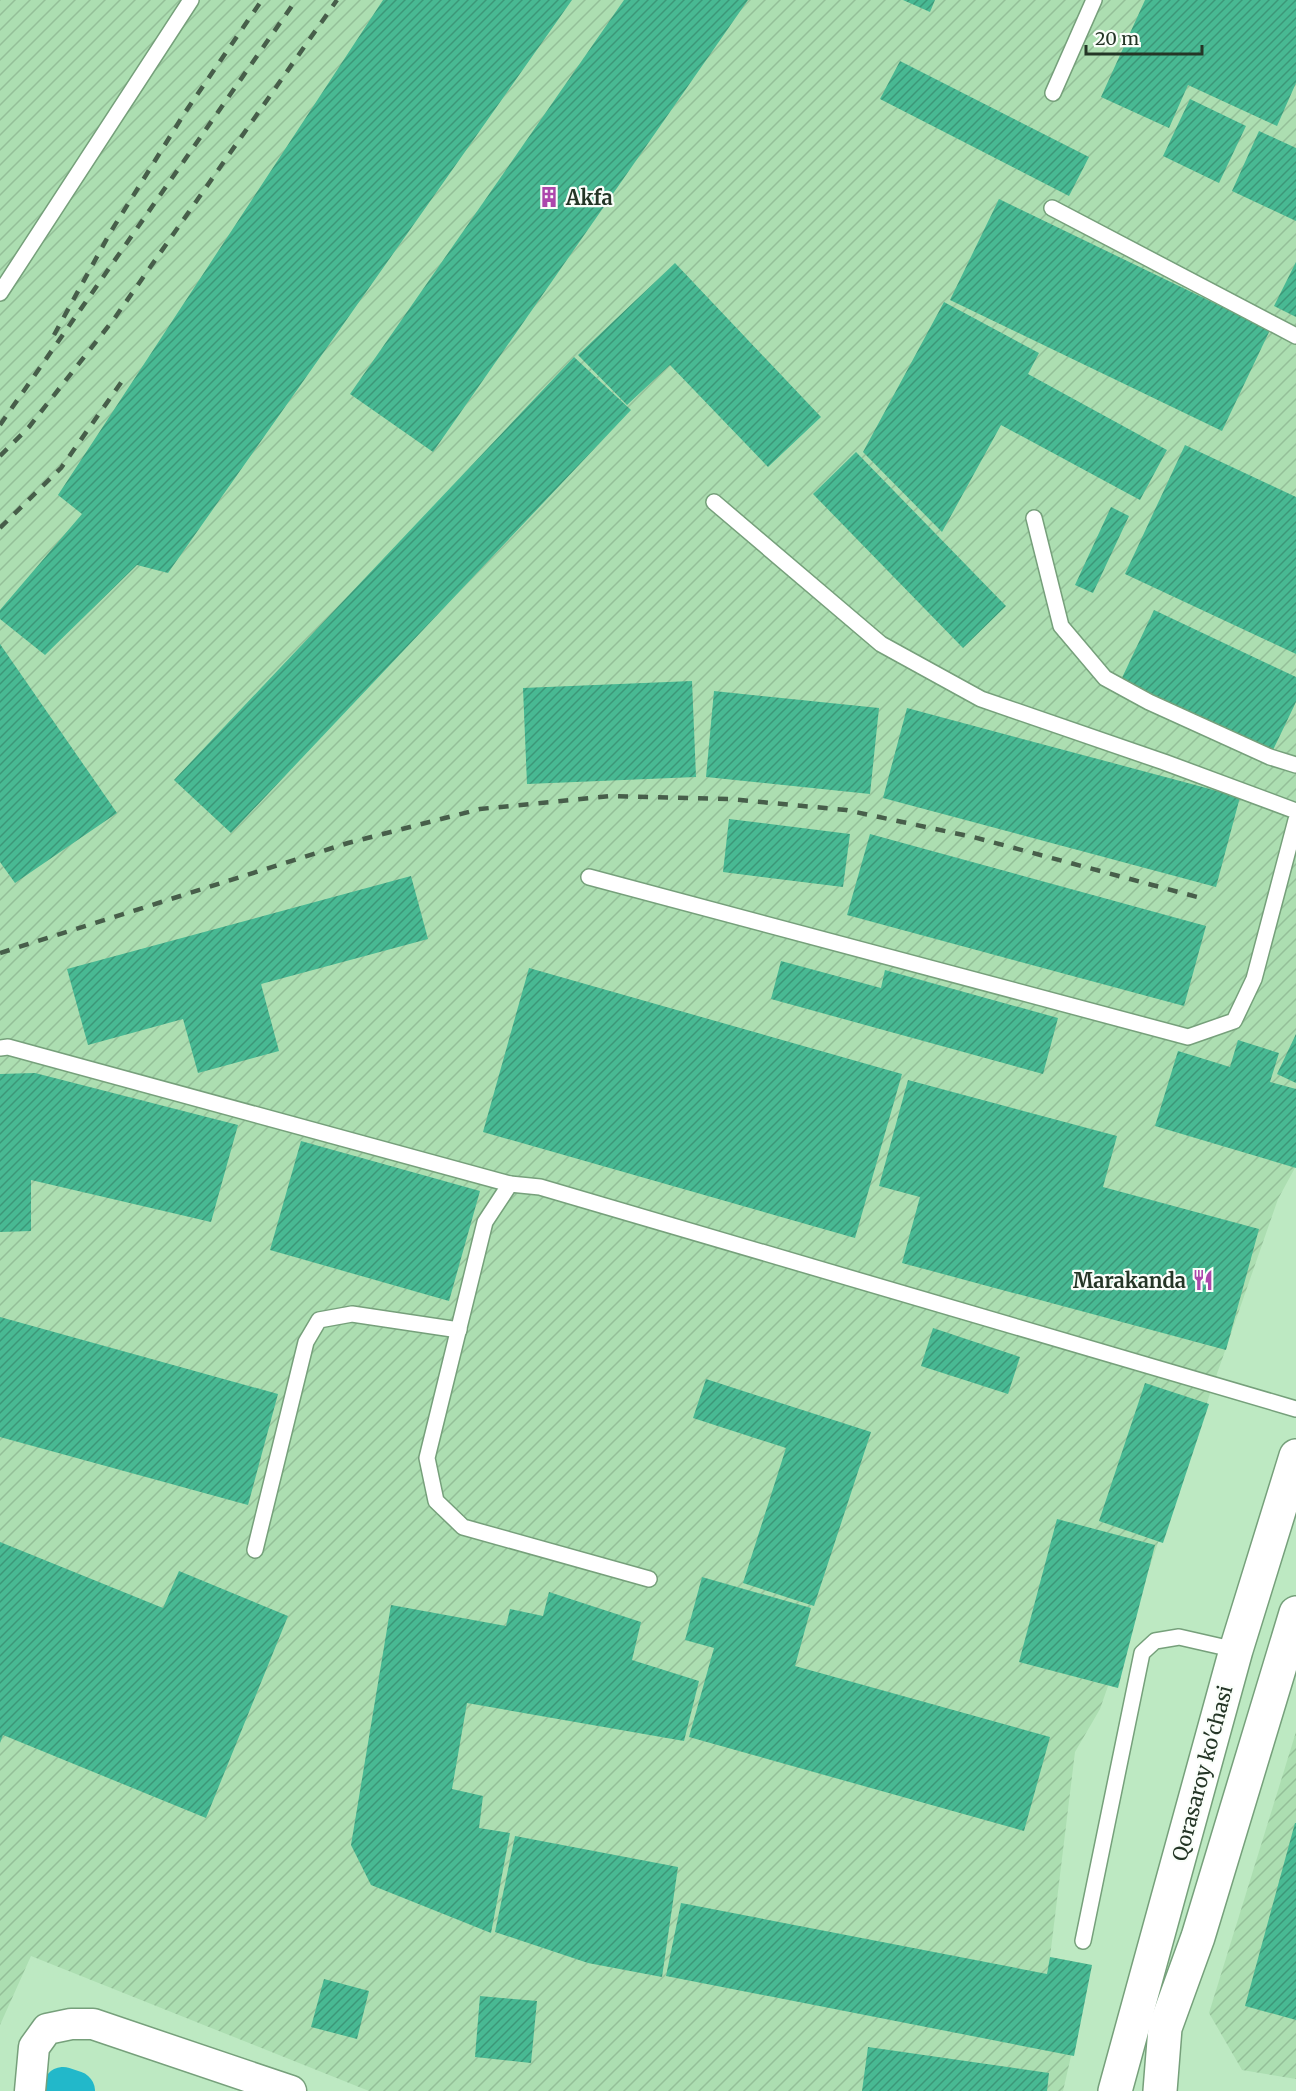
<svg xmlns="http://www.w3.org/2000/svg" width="1296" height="2091" viewBox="0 0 1296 2091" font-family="Merriweather,serif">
<defs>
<pattern id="industrial-furrows" width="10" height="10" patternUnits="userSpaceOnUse" patternTransform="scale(1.5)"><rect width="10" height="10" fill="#acdeb1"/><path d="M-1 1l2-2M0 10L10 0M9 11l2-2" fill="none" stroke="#94bf98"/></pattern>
<pattern id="building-hatch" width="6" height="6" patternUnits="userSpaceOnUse" patternTransform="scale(1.5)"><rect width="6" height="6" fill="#48b993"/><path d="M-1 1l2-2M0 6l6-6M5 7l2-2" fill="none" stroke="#3c9778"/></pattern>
</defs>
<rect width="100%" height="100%" fill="#bde9c2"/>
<g fill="url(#industrial-furrows)">
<polygon points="0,0 1296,0 1296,1166 1278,1199 1100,1709 1075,1752 1050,1957 1092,1965 1063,2091 369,2091 31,1956 0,2025"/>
<polygon points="1296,1732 1296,2079 1242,2070 1209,2013"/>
</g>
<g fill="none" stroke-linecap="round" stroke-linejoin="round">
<polyline stroke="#22b8ca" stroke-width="40" points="63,2087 75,2091"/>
</g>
<g fill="url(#building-hatch)">
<polygon points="383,0 572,0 168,573 137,565 45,655 0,619 0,610 82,514 58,495"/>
<polygon points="624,0 748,0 433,452 350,394"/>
<polygon points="903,0 935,0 930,12"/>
<polygon points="1145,0 1296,0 1296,83 1277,126 1188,85 1169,128 1101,97"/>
<polygon points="900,61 1089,157 1069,196 880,99"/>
<polygon points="1190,99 1246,126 1219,183 1163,156"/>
<polygon points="1259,131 1296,148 1296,221 1232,191"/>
<polygon points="999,199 1270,330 1222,431 950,300"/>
<polygon points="1296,262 1296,317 1274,306"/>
<polygon points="675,263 821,417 768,467 670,365 627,405 578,355"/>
<polygon points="944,302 1039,353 1028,374 1167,450 1140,500 1001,425 942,532 863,452"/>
<polygon points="574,357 631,410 231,833 174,780"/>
<polygon points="1185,445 1296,497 1296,654 1125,574"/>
<polygon points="856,452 1006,606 963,648 813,494"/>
<polygon points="1111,507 1129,516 1093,593 1075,585"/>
<polygon points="1154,610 1296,677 1296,702 1273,750 1121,680"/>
<polygon points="0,644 117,813 15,883 0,862"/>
<polygon points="692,681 696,777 527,784 523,688"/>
<polygon points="714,691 879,708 870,794 706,777"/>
<polygon points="907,708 1240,797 1216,887 883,798"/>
<polygon points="729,819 850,834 843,887 723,872"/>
<polygon points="870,834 1206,926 1184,1006 847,915"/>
<polygon points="411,876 428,939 261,984 279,1051 198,1073 183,1019 88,1045 67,969"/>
<polygon points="781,961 881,988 885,970 1058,1018 1043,1074 771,999"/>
<polygon points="529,968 902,1074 855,1238 483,1132"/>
<polygon points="1296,1034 1296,1083 1277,1074"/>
<polygon points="1238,1040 1279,1053 1270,1082 1296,1089 1296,1168 1155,1126 1178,1051 1230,1067"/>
<polygon points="35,1073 238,1125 211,1222 31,1180 31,1231 0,1232 0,1074"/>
<polygon points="908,1080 1117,1136 1103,1187 1259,1229 1226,1350 902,1263 920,1197 879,1186"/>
<polygon points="301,1141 480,1191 449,1301 270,1250"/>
<polygon points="0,1317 278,1394 248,1505 0,1437"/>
<polygon points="933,1328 1020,1357 1008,1394 921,1366"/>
<polygon points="706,1379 871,1432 814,1606 743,1583 786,1448 693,1418"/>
<polygon points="1145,1383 1209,1404 1163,1543 1099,1521"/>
<polygon points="1057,1519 1155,1545 1118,1688 1019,1662"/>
<polygon points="0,1542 163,1608 179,1571 288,1616 206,1818 3,1735 0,1743"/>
<polygon points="702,1577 811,1608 795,1666 1050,1737 1024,1831 689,1737 714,1648 685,1640"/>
<polygon points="549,1592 641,1622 632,1660 699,1681 684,1741 467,1703 452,1789 483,1796 479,1828 510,1833 491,1933 371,1885 351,1845 391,1605 506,1626 510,1609 543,1616"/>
<polygon points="1295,1823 1296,1823 1296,2020 1245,2006"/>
<polygon points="515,1836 678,1867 662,1977 588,1963 495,1932"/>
<polygon points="681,1903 1047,1974 1050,1957 1092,1965 1074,2056 666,1976"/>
<polygon points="324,1979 369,1991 357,2039 311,2027"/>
<polygon points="480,1996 537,2001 531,2063 475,2057"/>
<polygon points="868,2047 1049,2073 1047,2091 862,2091"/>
</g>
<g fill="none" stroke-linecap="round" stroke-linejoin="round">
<defs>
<g id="service">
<polyline points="1053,93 1094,0"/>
<polyline points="1052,208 1296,336"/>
<polyline points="0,293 191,0"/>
<polyline points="714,502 881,644 981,699 1164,762 1296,811"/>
<polyline points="1034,518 1061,626 1105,678 1149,702 1270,757 1296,765"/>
<polyline points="589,877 1188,1037 1234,1021 1254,979 1296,820"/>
<polyline points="0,1048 8,1047 510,1184"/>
<polyline points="255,1550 306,1342 319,1320 352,1314 459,1330"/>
<polyline points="649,1579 463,1527 436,1501 427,1458 485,1222 510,1184 540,1187 1296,1409"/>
<polyline points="1083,1941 1142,1653 1155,1641 1179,1637 1236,1650"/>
</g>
<polyline id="minor" points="30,2091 34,2047 47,2029 71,2024 93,2024 291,2091"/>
<g id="secondary">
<polyline points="1115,2091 1236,1650 1296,1456"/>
<polyline points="1160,2091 1165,2028 1198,1937 1296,1613"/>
</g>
</defs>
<use href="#service" stroke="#76a07b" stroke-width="18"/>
<use href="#minor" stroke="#76a07b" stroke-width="33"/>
<use href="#secondary" stroke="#76a07b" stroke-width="36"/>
<use href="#service" stroke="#fff" stroke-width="15"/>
<use href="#minor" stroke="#fff" stroke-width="30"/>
<use href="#secondary" stroke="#fff" stroke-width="33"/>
<g stroke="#475e4a" stroke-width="4.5" stroke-dasharray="10 10" stroke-linecap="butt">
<polyline points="54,335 110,233 184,114 262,0"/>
<polyline points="0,425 296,0"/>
<polyline points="0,456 29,427 114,319 337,0"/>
<polyline points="0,528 61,468 125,377"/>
<polyline points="0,953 348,843 480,809 610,796 729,799 846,810 973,837 1201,898"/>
</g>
</g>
<defs>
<symbol id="building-bare" viewBox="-9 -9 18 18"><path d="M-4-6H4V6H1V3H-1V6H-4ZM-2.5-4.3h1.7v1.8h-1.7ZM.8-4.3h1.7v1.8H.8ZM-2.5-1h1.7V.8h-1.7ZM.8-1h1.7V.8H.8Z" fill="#ac47ac" stroke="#fafefa" stroke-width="2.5" paint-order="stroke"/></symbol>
<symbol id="restaurant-bare" viewBox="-9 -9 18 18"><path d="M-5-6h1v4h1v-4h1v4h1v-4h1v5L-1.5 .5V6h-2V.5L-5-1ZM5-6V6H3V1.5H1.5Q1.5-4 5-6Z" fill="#ac47ac" stroke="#fafefa" stroke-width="2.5" paint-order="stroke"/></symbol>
</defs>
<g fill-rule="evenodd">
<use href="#building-bare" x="534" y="182" width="30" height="30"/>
<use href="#restaurant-bare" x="1188" y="1265" width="30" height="30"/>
</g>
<g text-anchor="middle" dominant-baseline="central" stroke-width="4.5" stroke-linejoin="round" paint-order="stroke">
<g font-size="20" font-weight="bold" fill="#243526" stroke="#fafefa" text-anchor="start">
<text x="566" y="197">Akfa</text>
<text x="1186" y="1280" text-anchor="end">Marakanda</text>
</g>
<g font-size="20" fill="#243526" stroke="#fafefa">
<text transform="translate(1202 1773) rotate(-75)">Qorasaroy ko'chasi</text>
</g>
</g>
<path d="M1086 45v9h116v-9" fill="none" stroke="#243526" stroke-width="3"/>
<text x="1095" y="45" font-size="18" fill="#243526" stroke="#fafefa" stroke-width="4.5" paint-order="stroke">20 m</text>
</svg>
